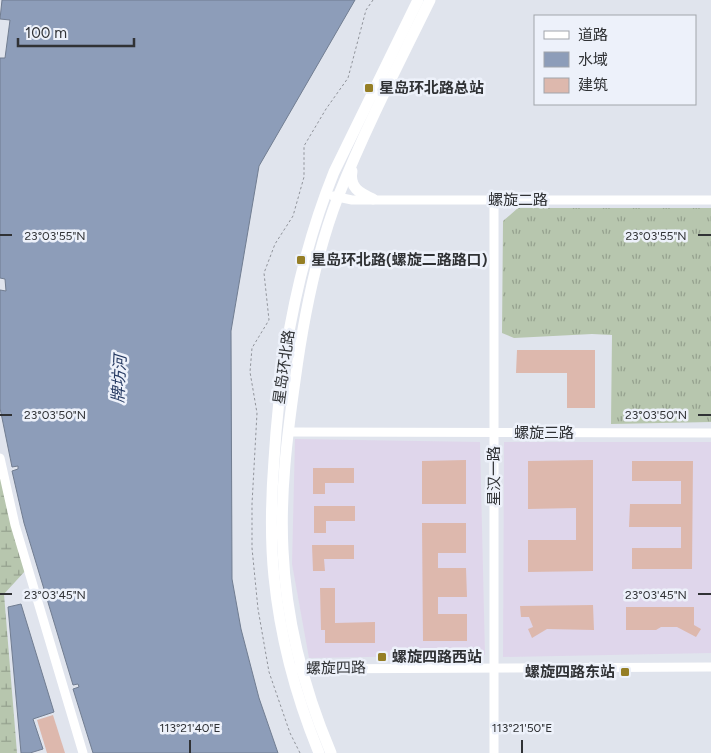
<svg xmlns="http://www.w3.org/2000/svg" width="711" height="753" viewBox="0 0 711 753" font-family="Figtree,'Noto Sans SC',sans-serif">
<defs>
<pattern id="grass-tufts" width="24" height="20" patternUnits="userSpaceOnUse" patternTransform="scale(1.25)"><rect width="24" height="20" fill="#b7c6ae"/><path d="M3 7l-1-3M5 7V3M7 7l1-3M15 17l-1-3M17 17v-4M19 17l1-3" fill="none" stroke="#95a18e"/></pattern>
<pattern id="wetland-marsh" width="20" height="14" patternUnits="userSpaceOnUse" patternTransform="scale(1.25)"><rect width="20" height="14" fill="#b7c6ae"/><path d="M1 5h8M5 5V1M11 12h8M15 12V8" fill="none" stroke="#95a18e"/></pattern>
</defs>
<rect width="100%" height="100%" fill="#e0e4ed"/>
<g fill="#dfd6eb">
<polygon points="295,439 480,442 485,655 309,658 292,564"/>
<polygon points="504,442 711,442 711,653 503,657"/>
</g>
<polygon fill="url(#grass-tufts)" points="518,208 711,208 711,422 611,424 612,335 592,334 514,338 502,333 503,221"/>
<polygon fill="url(#wetland-marsh)" points="0,471 26,570 4,594 17,753 0,753"/>
<g fill="#8d9db9" stroke="#717d91">
<polygon points="2,0 355,0 259,166 231,331 232,579 241,629 259,698 278,753 93,753 73,689 79,687 78,684 73,685 24,523 12,471 18,469 18,466 12,467 0,408 0,290 6,291 5,279 0,278 0,58 5,58 10,20 0,19"/>
<polygon points="21,604 54,712 33,719 43,749 30,753 21,753 8,607"/>
</g>
<g fill="#ddb8ad">
<polygon points="517,350 595,350 595,408 567,408 567,373 516,373"/>
<polygon points="466,460 466,504 422,504 422,461"/>
<polygon points="593,460 593,571 528,572 528,540 576,540 576,508 528,509 528,461"/>
<polygon points="632,461 693,461 692,569 632,569 632,548 681,548 681,527 629,527 630,504 681,504 681,481 632,481"/>
<polygon points="313,468 354,468 354,483 325,483 325,494 313,494"/>
<polygon points="314,506 355,506 355,521 326,521 326,533 314,533"/>
<polygon points="422,523 466,523 466,553 438,553 438,568 466,568 467,597 438,597 438,614 467,614 467,641 423,641"/>
<polygon points="312,545 354,545 354,559 324,559 325,571 313,571"/>
<polygon points="320,588 335,588 335,623 375,622 375,643 325,643 325,630 321,630"/>
<polygon points="593,605 594,630 547,629 532,638 528,629 533,627 529,617 521,617 520,606"/>
<polygon points="626,607 694,607 694,625 701,629 696,637 677,627 661,627 656,630 626,630"/>
<polygon points="53,715 65,753 47,753 37,720"/>
</g>
<g fill="none" stroke-linecap="round" stroke-linejoin="round">
<polyline stroke="#90939a" stroke-width="1" stroke-dasharray="2.5 2.5" stroke-linecap="butt" points="300,753 290,733 269,672 258,609 252,548 252,504 257,413 250,372 252,348 269,320 264,273 275,244 293,216 304,177 304,146 326,109 348,78 366,10 373,0"/>
<g stroke="#fff" stroke-width="9">
<polyline points="333,196 352,200 711,200"/>
<polyline points="494,200 494,753"/>
<polyline points="288,432 711,433"/>
<polyline points="0,458 15,525 83,753"/>
<polyline points="296,669 711,667"/>
</g>
<g stroke="#fff" stroke-width="11">
<path d="M 352,171 C 349,187 359,193 373,199"/>
<path d="M 319,753 C 296,697 280,637 274,577 C 270,538 271,499 274,460 C 280,361 297,264 334,172 L 418,0"/>
<path d="M 331,753 C 304,689 286,620 283,550 C 280,494 287,437 295,381 C 303,321 316,254 338,197 C 365,129 398,65 430,0"/>
</g>
</g>
<path fill="none" stroke="#303235" stroke-width="2" d="M 0,235 L 12,235M 698,235 L 711,235M 0,415 L 12,415M 698,415 L 711,415M 0,594 L 12,594M 698,594 L 711,594M 190,740 L 190,753M 522,740 L 522,753"/>
<g fill="#957e25" stroke="#edf1fa" stroke-width="2">
<rect x="364" y="83" width="10" height="10" rx="2.5"/>
<rect x="296" y="255" width="10" height="10" rx="2.5"/>
<rect x="377" y="652" width="10" height="10" rx="2.5"/>
<rect x="620" y="667" width="10" height="10" rx="2.5"/>
</g>
<g text-anchor="middle" dominant-baseline="central" stroke-width="5" stroke-linejoin="round" paint-order="stroke">
<g font-size="15" font-weight="bold" fill="#303235" stroke="#edf1fa" text-anchor="start">
<text x="379" y="88">星岛环北路总站</text>
<text x="311" y="260">星岛环北路(螺旋二路路口)</text>
<text x="392" y="657">螺旋四路西站</text>
<text x="615" y="672" text-anchor="end">螺旋四路东站</text>
</g>
<g font-size="15" fill="#303235" stroke="#edf1fa">
<text x="518" y="200">螺旋二路</text>
<text transform="translate(284 367) rotate(-82)">星岛环北路</text>
<text x="544" y="433">螺旋三路</text>
<text transform="translate(494 476) rotate(-90)">星汉一路</text>
<text transform="translate(336 668) rotate(-1)">螺旋四路</text>
</g>
<g font-size="16" font-style="italic" fill="#273b63" stroke="#edf1fa">
<text transform="translate(119 379) rotate(-87)">牌坊河</text>
</g>
</g>
<g font-size="12" text-anchor="middle" fill="#303235" stroke="#edf1fa" stroke-width="5" stroke-linejoin="round" paint-order="stroke">
<text x="55" y="240">23°03'55"N</text>
<text x="656" y="240">23°03'55"N</text>
<text x="55" y="419">23°03'50"N</text>
<text x="656" y="419">23°03'50"N</text>
<text x="55" y="599">23°03'45"N</text>
<text x="656" y="599">23°03'45"N</text>
<text x="190" y="732">113°21'40"E</text>
<text x="522" y="732">113°21'50"E</text>
</g>
<rect x="534" y="15" width="162" height="90" fill="#edf1fa" stroke="#a1a5ab"/>
<rect x="544" y="31" width="25" height="8" fill="#ffffff" stroke="#a1a5ab"/>
<text x="578" y="40" font-size="15" fill="#303235">道路</text>
<rect x="544" y="52" width="25" height="15" fill="#8d9db9" stroke="#a1a5ab"/>
<text x="578" y="65" font-size="15" fill="#303235">水域</text>
<rect x="544" y="78" width="25" height="15" fill="#ddb8ad" stroke="#a1a5ab"/>
<text x="578" y="90" font-size="15" fill="#303235">建筑</text>
<path d="M18 38v8h116v-8" fill="none" stroke="#303235" stroke-width="2.5"/>
<text x="25" y="38" font-size="15" fill="#303235" stroke="#edf1fa" stroke-width="4" paint-order="stroke">100 m</text>
</svg>
